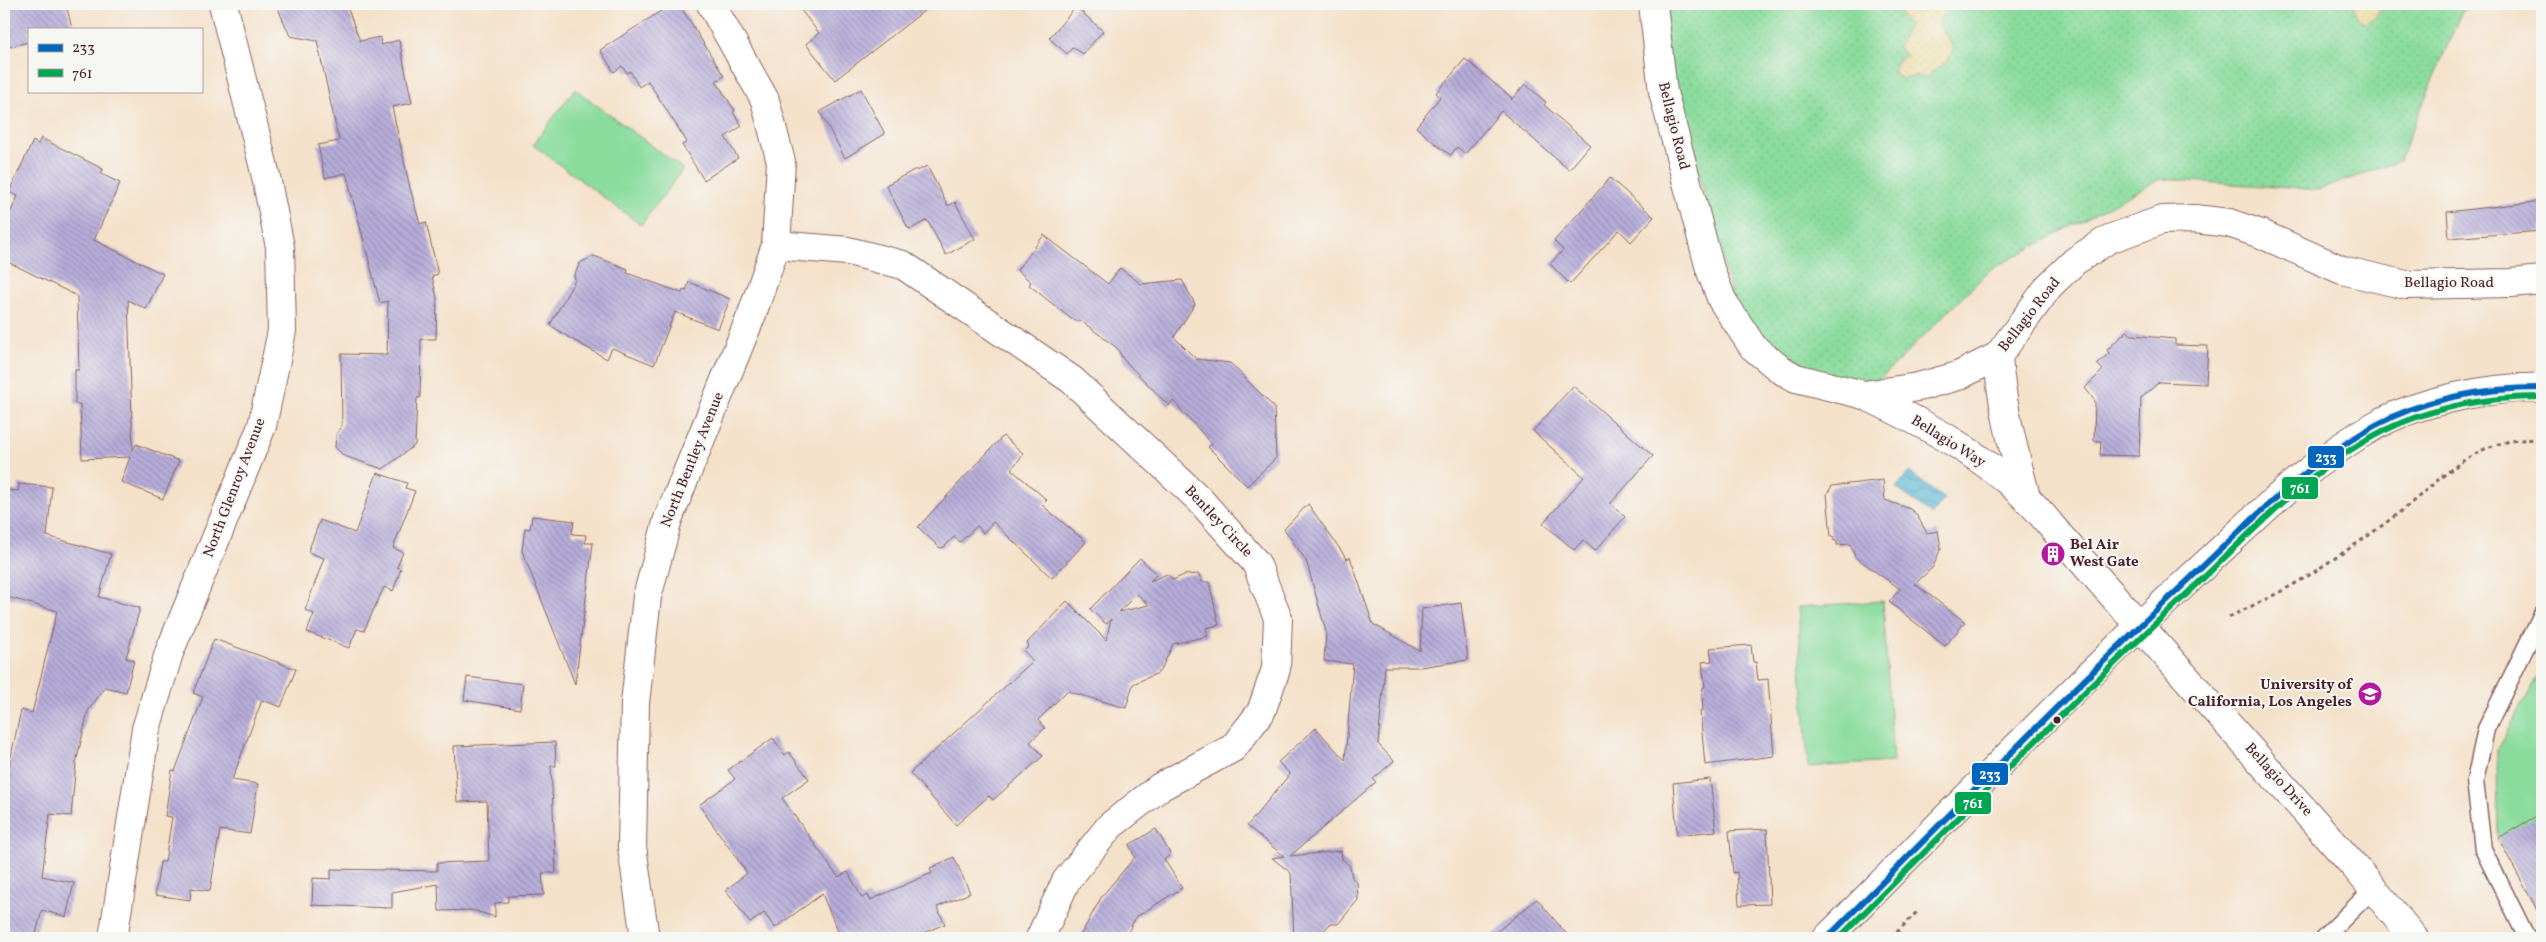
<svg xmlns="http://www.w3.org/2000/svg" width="2546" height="942" viewBox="0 0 2546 942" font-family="Vollkorn,serif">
<defs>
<pattern id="grass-dots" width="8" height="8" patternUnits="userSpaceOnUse" patternTransform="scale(1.25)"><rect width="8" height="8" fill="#8adc9d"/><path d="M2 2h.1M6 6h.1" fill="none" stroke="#79bc87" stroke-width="1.8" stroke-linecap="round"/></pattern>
<pattern id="sand-dots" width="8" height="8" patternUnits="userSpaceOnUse" patternTransform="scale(1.25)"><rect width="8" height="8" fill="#eeda9e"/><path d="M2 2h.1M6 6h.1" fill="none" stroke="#cebb88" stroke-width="1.8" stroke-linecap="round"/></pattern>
<pattern id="water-waves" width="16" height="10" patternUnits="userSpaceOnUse" patternTransform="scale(1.25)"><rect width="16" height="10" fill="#56b5d4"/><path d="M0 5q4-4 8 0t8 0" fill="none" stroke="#4993ac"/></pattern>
<pattern id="building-back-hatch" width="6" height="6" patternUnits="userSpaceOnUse" patternTransform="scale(1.25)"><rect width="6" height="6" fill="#b6adda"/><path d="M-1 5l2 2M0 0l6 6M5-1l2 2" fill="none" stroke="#968cb1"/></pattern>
</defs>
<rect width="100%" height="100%" fill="#f6f6f2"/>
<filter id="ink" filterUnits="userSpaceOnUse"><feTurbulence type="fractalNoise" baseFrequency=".02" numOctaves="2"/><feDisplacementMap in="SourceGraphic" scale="10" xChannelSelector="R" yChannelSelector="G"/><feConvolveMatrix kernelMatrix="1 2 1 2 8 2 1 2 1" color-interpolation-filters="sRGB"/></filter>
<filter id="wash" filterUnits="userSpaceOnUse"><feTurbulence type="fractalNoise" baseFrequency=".0096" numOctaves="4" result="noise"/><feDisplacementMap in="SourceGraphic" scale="20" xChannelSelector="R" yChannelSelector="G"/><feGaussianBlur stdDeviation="1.12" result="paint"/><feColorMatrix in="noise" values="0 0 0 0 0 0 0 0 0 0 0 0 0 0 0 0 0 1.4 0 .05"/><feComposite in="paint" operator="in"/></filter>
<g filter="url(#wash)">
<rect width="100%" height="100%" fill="#f4e1c9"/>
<polygon fill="url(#grass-dots)" stroke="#6a7e64" points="1653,4 2473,4 2461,13 2399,161 2319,190 2160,179 1991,269 1864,395 1796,378 1741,330"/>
<g fill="url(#sand-dots)" stroke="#9c7c64">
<path d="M 1946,4 L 1944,14 L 1938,22 L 1953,48 C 1949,69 1936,64 1927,78 L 1916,76 L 1903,79 C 1898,76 1894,73 1895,66 L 1898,60 L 1907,55 L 1898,47 L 1909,25 L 1900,14 L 1901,5 Z"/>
<polygon points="2353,4 2383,4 2376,16 2365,24 2357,17"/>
</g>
<g fill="#8adc9d" stroke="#6a7e64">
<polygon points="575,89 683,169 641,225 533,145"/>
<polygon points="1883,601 1893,762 1808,767 1797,607"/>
<polygon points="2542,670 2542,919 2498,838 2497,749"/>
</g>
<polygon fill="url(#water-waves)" stroke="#506a80" points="1909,472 1944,499 1932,515 1896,488"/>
<g id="blocks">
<g fill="url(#building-back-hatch)" fill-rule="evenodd">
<polygon points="4,4 66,4 72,29 29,29 29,42 4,48"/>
<polygon points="276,4 346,4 360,41 380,37 381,45 399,40 412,103 392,107 410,188 420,224 426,222 438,274 432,276 437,298 436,339 421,339 420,398 417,398 415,445 383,469 344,456 335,447 336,434 342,425 341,354 387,355 388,301 380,303 346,173 325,178 318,145 339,141 317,41 290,36"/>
<polygon points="672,4 679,4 724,76 716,81 735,111 733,112 742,126 725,137 738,158 704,180 682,145 687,142 648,81 639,87 630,71 627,73 622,66 614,72 600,50"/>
<polygon points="796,4 933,4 835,80 806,44 819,33"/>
<polygon points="1076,7 1103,31 1083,54 1073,47 1067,54 1049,38"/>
<polygon points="1465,59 1512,98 1511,100 1525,84 1546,102 1544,105 1590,145 1569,170 1501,111 1465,154 1457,147 1451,155 1442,149 1416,127 1440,97 1436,93"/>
<polygon points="861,89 885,134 845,158 820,112"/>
<polygon points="41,138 103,169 101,174 120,183 94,240 163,274 146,309 128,300 133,451 136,444 179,461 163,499 121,482 130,457 82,459 80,404 75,404 75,370 79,370 77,296 4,260 4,226 18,196 9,192 33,141 38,144"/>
<polygon points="927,166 948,206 955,202 975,239 946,255 927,220 911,229 908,228 886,185 916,169 917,171"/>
<polygon points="1610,178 1654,217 1631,242 1619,230 1570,284 1550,264 1563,250 1554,241"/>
<polygon points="2542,201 2542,231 2449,238 2447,212"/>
<polygon points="1044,235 1108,284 1120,268 1141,284 1182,280 1195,304 1174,337 1196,359 1230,363 1274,407 1276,458 1247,486 1208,447 1212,444 1173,401 1169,406 1123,359 1117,348 1080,320 1078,322 1070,318 1029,285 1031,282 1017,270"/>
<polygon points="594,256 628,269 627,273 682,293 683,290 686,291 689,282 730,299 718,329 675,312 654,365 612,348 607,359 573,340 550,325 575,280 574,276 580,263"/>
<polygon points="2127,331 2132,335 2175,339 2175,345 2208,346 2206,384 2159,382 2141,398 2139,456 2100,455 2101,441 2094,441 2095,401 2085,388 2103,370 2097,364 2109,353 2107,350"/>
<polygon points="1573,386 1653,456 1610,504 1625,517 1595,551 1583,540 1574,550 1543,523 1584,477 1533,431"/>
<polygon points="1003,436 1024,454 1011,469 1047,500 1042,505 1086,542 1052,578 993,522 983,533 977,526 960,542 954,537 944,547 940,548 918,527"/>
<polygon points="377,473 407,483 405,488 415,491 393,548 403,552 397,567 401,569 393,591 384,587 364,631 357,629 349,648 307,632 314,614 305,610 324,558 308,552 320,520 355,533"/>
<polygon points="1883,480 1885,500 1910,509 1916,514 1927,533 1938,531 1941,548 1933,567 1915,584 1965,622 1945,646 1889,602 1900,589 1855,557 1850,544 1837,545 1837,540 1834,541 1833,536 1831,536 1827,494 1832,486"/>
<polygon points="19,484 52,487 47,536 111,554 99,597 140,608 126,658 134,660 126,692 105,687 88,711 76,763 71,816 50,814 42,876 74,883 66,917 42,910 35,938 4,938 4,770 8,770 21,710 32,713 57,611 4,596 4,490 18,491"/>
<polygon points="1308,504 1347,559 1350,557 1373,624 1420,651 1422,609 1461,603 1468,660 1420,667 1385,667 1378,744 1394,761 1373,779 1376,782 1290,856 1341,851 1342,859 1350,866 1352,878 1357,882 1358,900 1338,924 1330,924 1317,938 1294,938 1291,873 1272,858 1284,856 1247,826 1290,774 1278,762 1316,728 1345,760 1353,664 1324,661 1326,632 1306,560 1284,529"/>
<polygon points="532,516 574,521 572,534 586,535 585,543 593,543 575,684 522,551 525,528 530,529"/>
<path d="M 1140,558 L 1157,574 L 1150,581 L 1167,574 L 1173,580 L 1184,575 L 1199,574 L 1202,582 L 1209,582 L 1219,625 L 1206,628 L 1208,636 L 1173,644 L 1162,668 L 1158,673 L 1133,684 L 1126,708 L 1067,691 L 1038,720 L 1045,728 L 1030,742 L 1043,756 L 993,800 L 989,796 L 956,825 L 910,773 L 1033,661 L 1024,651 L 1029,646 L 1027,643 L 1067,601 L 1106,640 L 1111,619 L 1106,624 L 1090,609 ZM 1137,594 L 1149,605 L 1119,612 Z"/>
<polygon points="214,639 296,669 281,707 262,700 232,780 258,784 250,834 220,830 210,891 191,888 190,900 155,895 160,862 165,862 172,817 165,816 172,770 175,771 203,697 193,693"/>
<polygon points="1751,645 1753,662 1756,662 1758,680 1768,679 1774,756 1705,765 1700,710 1703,710 1702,695 1703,687 1705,687 1702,662 1712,661 1710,648"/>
<polygon points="467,677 523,684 520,709 464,700"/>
<polygon points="773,738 785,755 789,752 809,779 782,798 838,877 848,872 862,898 868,895 870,900 932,873 930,868 954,857 970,893 937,907 945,924 911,938 841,938 822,894 775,928 764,913 750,923 726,890 747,873 699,805 735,779 728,770"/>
<polygon points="555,742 556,766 551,766 556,873 542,873 544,895 508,896 508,902 495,903 495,917 472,910 439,911 438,884 392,892 392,908 312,905 313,878 331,879 331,869 437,871 437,863 489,861 487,801 457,802 454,746"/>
<polygon points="1710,779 1716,831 1677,835 1673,783"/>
<polygon points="2542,813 2542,919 2498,838"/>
<polygon points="1156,829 1171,855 1164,859 1182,888 1136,917 1125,938 1079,938 1102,896 1135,857 1129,845"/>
<polygon points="1767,829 1770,904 1739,905 1737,872 1733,873 1729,831"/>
<polygon points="1537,899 1570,938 1489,938"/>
</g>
</g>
</g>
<g filter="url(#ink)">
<use href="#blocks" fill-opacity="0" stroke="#866362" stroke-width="1"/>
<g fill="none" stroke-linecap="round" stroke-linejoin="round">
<defs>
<g id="service">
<polyline points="2324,938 2374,888"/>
<polyline points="2527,938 2483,849 2475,781 2486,729 2542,614"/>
</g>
<g id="minor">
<polyline points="1653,4 1663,92 1710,269 1722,300 1753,347 1781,370 1796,378 1864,395 1918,387 1958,376 1998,356 2049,286 2075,261 2109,239 2162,220 2195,219 2229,223 2261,234 2342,270 2406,285 2511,283 2542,280"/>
<polyline points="776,245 848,251 903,265 1072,380 1199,499 1256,563 1278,618 1276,669 1261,712 1233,748 1160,787 1110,826 1066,881 1040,938"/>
<path d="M 1998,356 C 2001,405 2014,450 2026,497"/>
<path d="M 1864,395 C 1921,422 1981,453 2026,498 C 2040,511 2052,527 2064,541"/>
<polyline points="2066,543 2355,867 2414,938"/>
<polyline points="113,938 146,729 169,653 262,426 282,331 280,247 265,172 223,4"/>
<polyline points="645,938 632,847 635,703 647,597 668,519 752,314 776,245 781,162 765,100 711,4"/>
</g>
<path id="secondary" d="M 1827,938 C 1949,816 2070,690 2197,572 C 2254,520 2308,463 2376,425 C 2420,401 2493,386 2542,388"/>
</defs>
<use href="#service" stroke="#866362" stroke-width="19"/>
<use href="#minor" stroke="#866362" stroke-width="30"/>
<use href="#secondary" stroke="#866362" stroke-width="30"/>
<g stroke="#866362" stroke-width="3" stroke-dasharray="4 4" stroke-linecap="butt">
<path d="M 2229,617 C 2260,602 2291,588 2320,568 C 2344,552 2369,536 2392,518 C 2441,482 2474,434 2542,440"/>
<polyline points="1891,938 1918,911"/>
</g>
<use href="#service" stroke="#fff" stroke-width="16"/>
<use href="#minor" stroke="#fff" stroke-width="28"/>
<use href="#secondary" stroke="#fff" stroke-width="28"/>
<defs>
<path id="bus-1" d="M 1827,938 C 1944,821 2059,702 2180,588 C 2241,531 2302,466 2376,425 C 2426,398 2486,388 2542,388"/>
<path id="bus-2" d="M 1839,938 C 1956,821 2072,702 2193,588 C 2251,533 2310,468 2383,431 C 2432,407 2488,397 2542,397"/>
</defs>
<use href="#bus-1" stroke="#f6f6f2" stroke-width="10"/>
<use href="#bus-2" stroke="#f6f6f2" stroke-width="10"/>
<use href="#bus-1" stroke="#0065bd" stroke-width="6"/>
<use href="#bus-2" stroke="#00a651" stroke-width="6"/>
</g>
</g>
<defs>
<symbol id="building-disc" viewBox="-11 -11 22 22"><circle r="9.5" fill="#b5179e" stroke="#f6f6f2"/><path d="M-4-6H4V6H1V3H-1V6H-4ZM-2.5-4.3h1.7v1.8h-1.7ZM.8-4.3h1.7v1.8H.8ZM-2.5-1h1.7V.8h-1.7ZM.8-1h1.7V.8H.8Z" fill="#fff"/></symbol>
<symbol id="university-disc" viewBox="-11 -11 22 22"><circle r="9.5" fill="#b5179e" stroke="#f6f6f2"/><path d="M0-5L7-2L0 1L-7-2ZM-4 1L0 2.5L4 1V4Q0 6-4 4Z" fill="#fff"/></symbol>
</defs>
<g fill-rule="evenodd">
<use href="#building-disc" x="2039" y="540" width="28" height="28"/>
<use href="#university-disc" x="2356" y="680" width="28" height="28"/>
</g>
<circle fill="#4a1f2b" stroke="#f6f6f2" stroke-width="2" cx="2057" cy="720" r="4.5"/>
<g text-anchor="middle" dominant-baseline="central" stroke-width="4" stroke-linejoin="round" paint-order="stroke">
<g font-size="15" fill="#4a1f2b" stroke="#f6f6f2">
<text transform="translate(1673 126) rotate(76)">Bellagio Road</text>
<text x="2449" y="283">Bellagio Road</text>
<text transform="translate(2030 315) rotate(-52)">Bellagio Road</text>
<text transform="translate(1948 442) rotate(32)">Bellagio Way</text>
<text transform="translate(693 460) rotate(-68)">North Bentley Avenue</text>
<text transform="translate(235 488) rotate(-69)">North Glenroy Avenue</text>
<text transform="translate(1218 522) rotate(47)">Bentley Circle</text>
<text transform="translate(2278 780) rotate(48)">Bellagio Drive</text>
</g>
<g font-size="15" font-weight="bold" fill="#4a1f2b" stroke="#f6f6f2" text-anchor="start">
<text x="2070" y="545">Bel Air<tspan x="2070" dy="17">West Gate</tspan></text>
<text x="2352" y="685" text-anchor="end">University of<tspan x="2352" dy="17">California, Los Angeles</tspan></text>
</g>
</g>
<g stroke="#f6f6f2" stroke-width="2">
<rect x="2307" y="445" width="38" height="24" rx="5" fill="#0065bd"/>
<rect x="2281" y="476" width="38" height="24" rx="5" fill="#00a651"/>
<rect x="1971" y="762" width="38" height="24" rx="5" fill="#0065bd"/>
<rect x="1954" y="791" width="38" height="24" rx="5" fill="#00a651"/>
</g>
<g font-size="14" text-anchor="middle" font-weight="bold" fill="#fff">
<text x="2326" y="462">233</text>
<text x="2300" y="493">761</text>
<text x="1990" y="779">233</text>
<text x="1973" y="808">761</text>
</g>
<rect width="2546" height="942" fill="none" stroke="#f6f6f2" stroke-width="20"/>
<rect x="28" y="28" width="175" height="65" fill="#f6f6f2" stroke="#b1a0a2"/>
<rect x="38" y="44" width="25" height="8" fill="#0065bd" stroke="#b1a0a2"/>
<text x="72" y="52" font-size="15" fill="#4a1f2b">233</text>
<rect x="38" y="69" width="25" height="8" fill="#00a651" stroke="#b1a0a2"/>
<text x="72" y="78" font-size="15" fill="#4a1f2b">761</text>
</svg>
